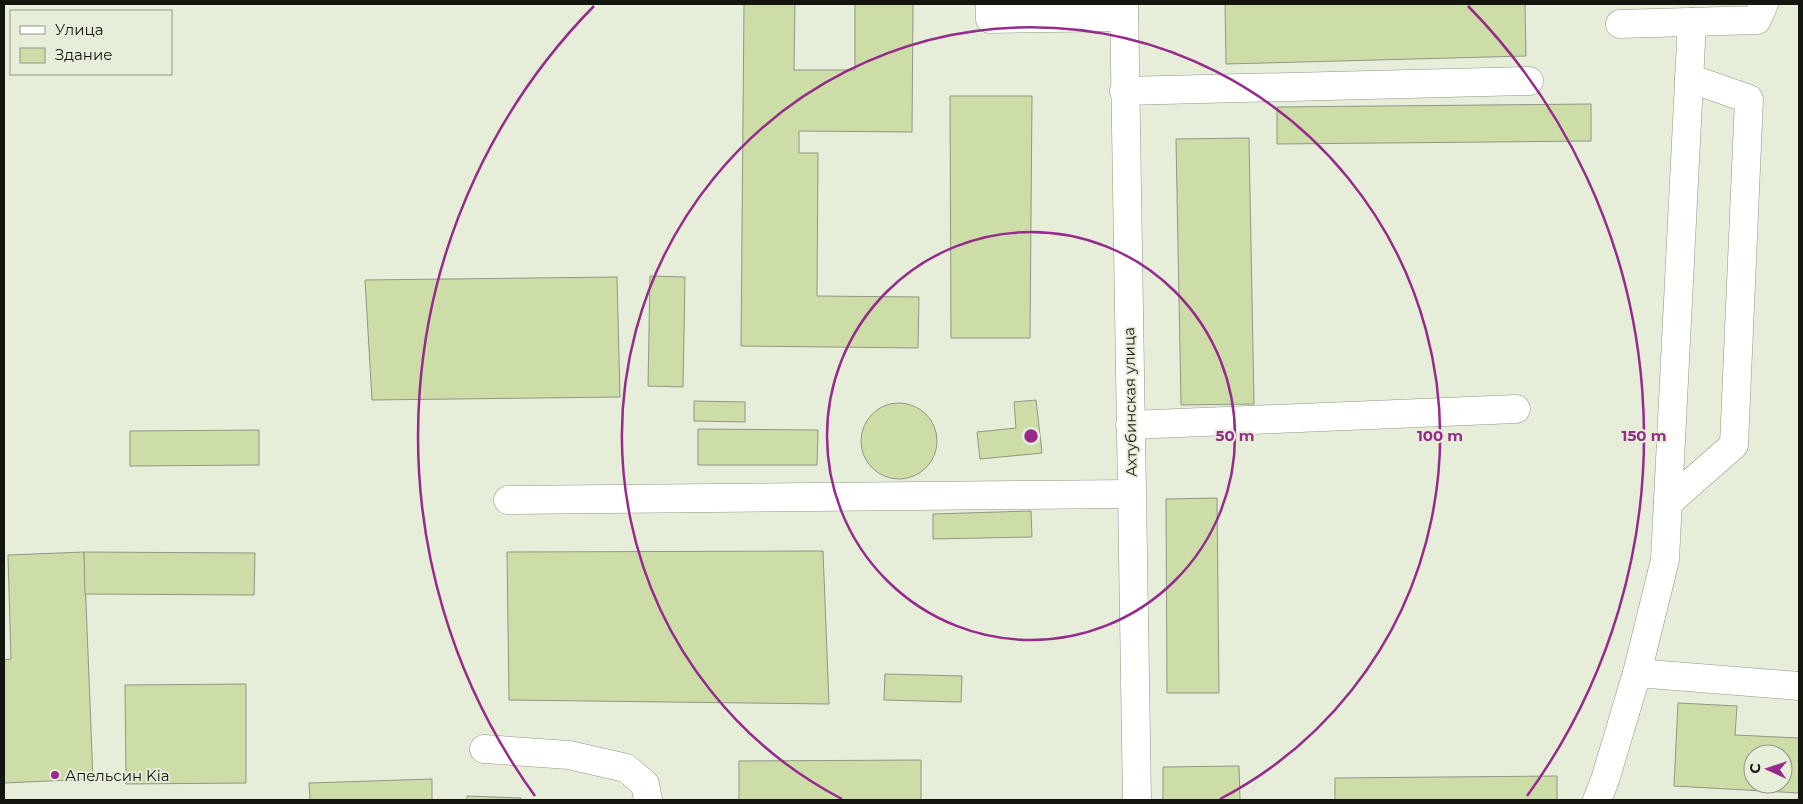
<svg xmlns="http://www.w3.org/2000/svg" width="1803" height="804" viewBox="0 0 1803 804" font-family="Montserrat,sans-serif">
<rect width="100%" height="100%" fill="#e6edd8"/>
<g fill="#ccdda8" stroke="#919785" fill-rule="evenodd">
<polygon points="744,4 795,4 794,70 855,70 855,4 913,4 912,132 799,131 799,153 818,153 817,296 919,297 918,348 741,346"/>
<polygon points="1225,4 1525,4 1526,56 1226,64"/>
<polygon points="950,96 1032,96 1030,338 951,338"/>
<polygon points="1591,104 1591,141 1277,144 1277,107"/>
<polygon points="1249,138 1254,404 1181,405 1176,139"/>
<polygon points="650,276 685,277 683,387 648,386"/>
<polygon points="617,277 620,397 372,400 365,280"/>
<polygon points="1036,400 1042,453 980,459 977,432 1016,428 1014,402"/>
<polygon points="694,401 745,402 745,422 694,421"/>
<circle cx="899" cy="441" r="38"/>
<polygon points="698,429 818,430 817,465 698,465"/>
<polygon points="259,430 259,465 130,466 130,431"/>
<polygon points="1217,498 1219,693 1167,693 1166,499"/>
<polygon points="1031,511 1032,537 933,539 933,514"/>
<polygon points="823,551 829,704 509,700 507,552"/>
<polygon points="84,552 93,779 4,783 4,660 11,659 8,555"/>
<polygon points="84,552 255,553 254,595 85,594"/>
<polygon points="885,674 962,676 961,702 884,700"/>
<polygon points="246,684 246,783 126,784 125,685"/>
<path d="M 1678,703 L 1737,706 L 1735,735 L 1799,738 L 1799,793 L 1674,786 ZM 1753,754 L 1783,754 L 1783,784 L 1753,784 Z"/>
<polygon points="921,760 921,800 739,800 739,761"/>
<polygon points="1239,766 1240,800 1163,800 1163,767"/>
<polygon points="1557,776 1557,800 1335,800 1335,778"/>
<polygon points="432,779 432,800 310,800 309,783"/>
<polygon points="467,796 521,798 521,800 467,800"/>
</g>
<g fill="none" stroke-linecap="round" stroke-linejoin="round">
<defs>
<g id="minor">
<polyline points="990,4 990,19 1124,17"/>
<polyline points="1124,4 1137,800"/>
<polyline points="1620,24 1757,20 1764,4"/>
<polyline points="1124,91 1529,81"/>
<polyline points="1130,425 1516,409"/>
<polyline points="508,500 1131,494"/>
<polyline points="1668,503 1734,445 1749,99 1689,78"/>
<polyline points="1637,673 1799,686"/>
<polyline points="484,749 569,755 626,768 645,784 648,800"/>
<polyline points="1597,800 1605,780 1637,673 1665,560 1692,22"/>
</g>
</defs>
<use href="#minor" stroke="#909784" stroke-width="29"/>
<use href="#minor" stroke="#fff" stroke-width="28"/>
</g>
<g fill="none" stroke="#962b8c" stroke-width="2.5">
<circle cx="1031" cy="436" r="204"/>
<path d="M842 799A409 409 0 1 1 1220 799"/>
<path d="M535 796A613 613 0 0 1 594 6M1468 6A613 613 0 0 1 1527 796"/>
</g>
<circle fill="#962b8c" stroke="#e6edd8" stroke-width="2" cx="55" cy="775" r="5"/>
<g text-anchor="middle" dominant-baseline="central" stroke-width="4" stroke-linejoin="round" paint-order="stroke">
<g font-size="15" fill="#13150e" stroke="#e6edd8">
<text transform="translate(1130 402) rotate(-91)">Ахтубинская улица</text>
</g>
<g font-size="15" fill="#13150e" stroke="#e6edd8" text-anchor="start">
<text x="65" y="775">Апельсин Kia</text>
</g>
</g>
<circle cx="1031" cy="436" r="8" fill="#962b8c" stroke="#e6edd8" stroke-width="2.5"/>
<g font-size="15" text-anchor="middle" font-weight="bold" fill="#962b8c" stroke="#e6edd8" stroke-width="4" stroke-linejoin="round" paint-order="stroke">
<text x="1235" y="441">50 m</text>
<text x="1440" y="441">100 m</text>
<text x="1644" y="441">150 m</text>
</g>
<rect width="1803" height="804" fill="none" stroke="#13150e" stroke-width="10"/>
<rect x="10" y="10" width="162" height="65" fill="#e6edd8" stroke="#929787"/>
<rect x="20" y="26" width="25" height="8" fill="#ffffff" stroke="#929787"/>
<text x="55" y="35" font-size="15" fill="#13150e">Улица</text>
<rect x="20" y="48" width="25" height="15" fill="#ccdda8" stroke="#929787"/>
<text x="55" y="60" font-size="15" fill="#13150e">Здание</text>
<g transform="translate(1768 769) rotate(273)"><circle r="24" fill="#e6edd8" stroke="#929787"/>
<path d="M0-4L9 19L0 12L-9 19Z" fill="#962b8c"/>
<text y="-8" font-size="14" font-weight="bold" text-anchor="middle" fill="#13150e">С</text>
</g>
</svg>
